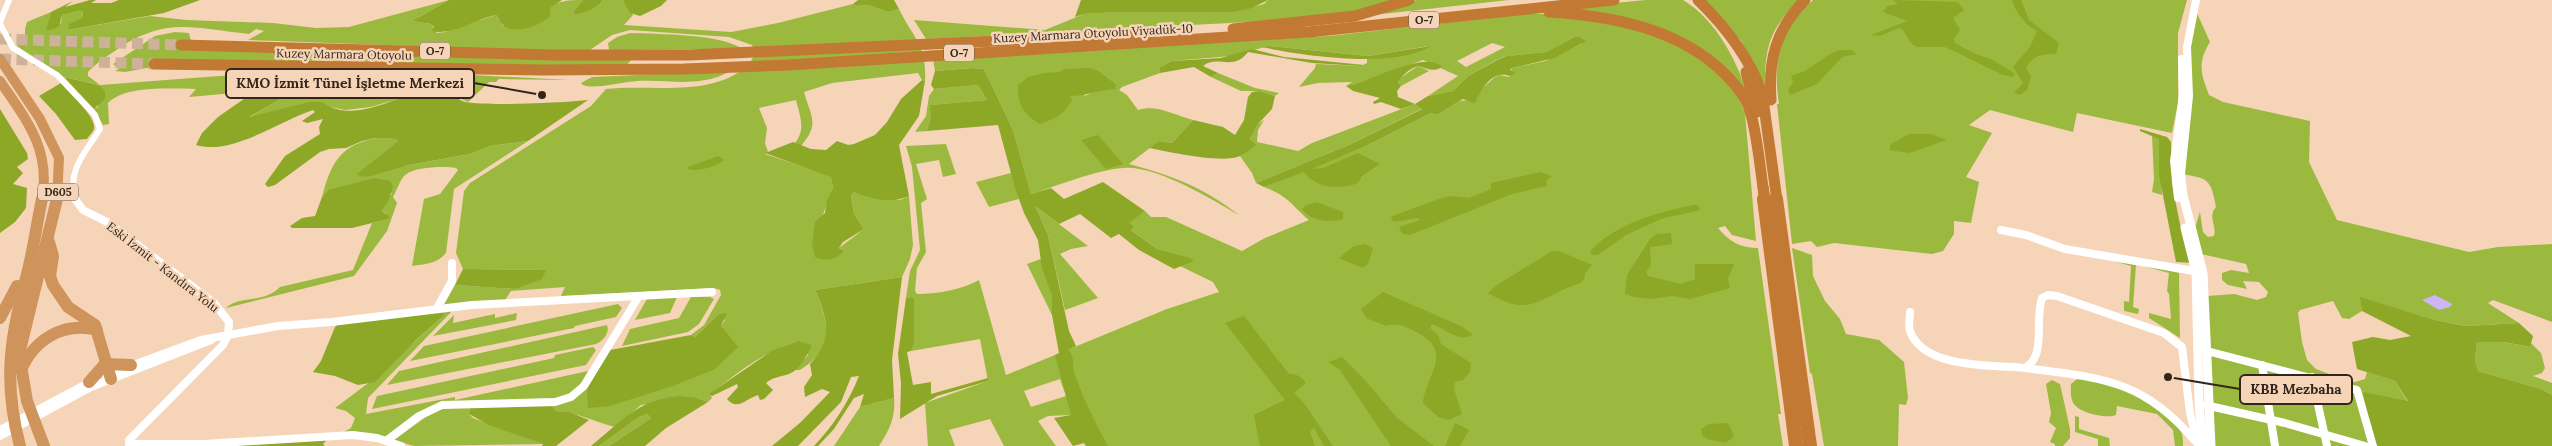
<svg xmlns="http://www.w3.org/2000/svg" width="2552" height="446" viewBox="0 0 2552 446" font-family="Lora,serif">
<rect width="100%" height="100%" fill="#f5d4b8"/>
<g fill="#9cb93f" fill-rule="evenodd">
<path d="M 449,0 L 412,21 L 431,24 L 437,33 L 445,32 L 496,15 L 503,26 L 548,11 C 554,0 571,0 583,0 L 573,12 L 575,15 C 585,13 597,9 603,0 L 623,0 L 633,15 L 624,25 L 731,32 L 778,23 L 853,4 L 856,6 L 868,5 L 888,12 L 899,9 C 913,38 927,45 925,81 L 922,80 L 918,73 L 832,83 L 804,92 C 811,117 820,124 801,146 L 795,143 C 806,130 800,116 796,100 L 759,108 L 767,128 L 765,143 L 768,152 L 765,154 L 831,176 L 833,188 L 812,244 L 844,250 L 839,248 L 864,229 L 854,214 L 851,196 L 854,192 L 900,200 L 909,196 L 913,245 L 910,259 L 902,277 L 815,290 C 829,322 835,349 800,370 L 795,370 L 808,355 L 798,341 C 764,351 737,373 710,394 L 712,398 L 708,402 L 697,398 L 641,405 L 615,427 C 595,422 576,412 556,411 L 552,406 C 567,403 576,398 587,387 L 721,326 L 725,320 L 719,314 L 694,338 L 691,335 L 704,325 L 721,295 L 720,290 L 714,288 L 561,296 L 565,287 L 511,291 L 505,300 L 444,305 L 455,285 L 515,289 L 545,270 L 463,269 L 456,253 L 464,191 L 470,183 L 591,106 L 606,89 C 652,84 711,98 747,66 C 753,60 756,53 752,45 L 729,37 L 630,30 L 612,35 L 590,50 L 550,51 L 248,40 L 264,31 L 256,29 L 249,34 C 195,29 169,16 119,48 C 108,56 97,62 88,72 L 88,76 L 100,85 L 219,76 L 314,73 L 313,75 L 331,75 L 335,72 L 452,74 L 570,80 L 499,79 L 496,82 L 489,82 L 468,102 L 439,88 L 431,89 L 371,107 L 345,110 L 308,102 L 248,118 L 288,95 L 313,86 L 310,80 C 290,81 273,80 256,91 L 189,97 L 196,89 C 171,89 126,85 108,103 L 109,124 L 103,125 L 94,109 L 98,107 L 100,85 L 64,77 L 17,46 L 25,38 L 25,29 L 27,22 L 51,12 L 47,30 L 61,23 L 62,15 L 80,9 L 83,12 L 82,18 L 68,30 L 150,16 L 186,20 L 273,23 L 316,28 L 349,27 Z"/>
<polygon points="1268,0 1402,0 1364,11 1285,20 926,39 914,20 1045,30 1084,14 1117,12 1235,12 1264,4"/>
<polygon points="1416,0 1509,0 1373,15"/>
<path d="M 1646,0 L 1683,0 C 1716,20 1736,59 1748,95 L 1675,38 L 1541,10 Z"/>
<path d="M 1702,0 L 1799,0 C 1771,28 1765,45 1765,84 L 1741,41 Z"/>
<path d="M 1813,0 L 2187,0 L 2178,33 L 2178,103 L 2172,133 L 2077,113 L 2073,132 L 1990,110 L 1969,125 L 1992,133 L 1966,177 L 1979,182 L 1971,223 L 1954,221 L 1954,234 L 1943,251 L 1932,254 L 1834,243 L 1817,247 L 1811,241 L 1792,244 L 1777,104 L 1779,104 C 1772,61 1780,30 1813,0 Z"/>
<path d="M 2196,11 L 2210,42 C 2197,63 2201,74 2209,95 L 2223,102 L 2310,121 L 2309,162 L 2337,220 L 2469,252 L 2498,247 L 2552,244 L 2552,322 L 2493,300 L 2488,303 L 2519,323 L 2465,326 L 2435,320 L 2361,298 L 2362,311 L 2349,319 L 2342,318 L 2333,301 L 2300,310 L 2298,313 L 2302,342 L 2307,360 L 2316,369 L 2342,379 L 2355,382 L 2365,379 L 2367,372 L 2395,381 L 2408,402 L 2373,446 L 2211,446 L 2207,296 L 2234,294 L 2257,300 L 2266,297 L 2268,292 L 2259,282 L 2243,281 L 2247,289 L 2228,285 L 2222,280 L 2222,273 L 2231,270 L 2249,273 L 2246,264 L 2201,254 L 2193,234 L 2200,212 L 2203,232 L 2208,237 L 2214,236 C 2217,224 2207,218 2216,207 C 2211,179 2208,178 2181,174 L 2187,47 Z"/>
<path d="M 1526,14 L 1558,14 L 1635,27 L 1699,55 L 1735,89 L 1745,113 L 1756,241 L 1732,235 L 1725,226 L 1718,228 C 1730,242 1740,248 1758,248 L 1781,414 L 1778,414 L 1783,446 L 1086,446 L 1071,415 L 1048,416 L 1038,421 L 1056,446 L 1004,446 L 990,419 L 949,430 L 955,446 L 928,446 L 925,403 L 988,381 L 980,339 L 911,351 L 914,344 L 911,297 L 906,298 L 910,271 L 920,250 L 912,167 L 906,146 L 946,144 L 956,174 L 943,177 L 939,160 L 916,164 L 927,199 L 921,203 L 926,252 L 917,268 L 915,291 L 917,294 C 937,294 961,290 979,280 L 1006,375 L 1167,309 L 1219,292 L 1213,282 L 1180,266 L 1193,261 L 1157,249 L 1130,229 L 1134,228 L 1128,223 L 1145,211 L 1151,217 L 1166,217 L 1242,251 L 1265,238 L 1309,220 C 1290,204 1290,197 1264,187 L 1370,144 L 1431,113 L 1437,115 L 1460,101 L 1469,100 L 1495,77 L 1500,75 L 1509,77 L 1512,68 L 1545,61 L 1581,44 L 1574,37 L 1546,52 L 1507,56 L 1496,60 L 1468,76 L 1453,91 L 1428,96 L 1458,76 L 1423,60 L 1351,85 L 1346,86 L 1352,82 L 1318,83 L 1299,87 L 1315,68 L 1316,64 L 1361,66 L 1367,63 L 1367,59 L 1402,55 L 1429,46 L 1368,56 L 1269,46 L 1231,56 L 1172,61 L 1159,68 L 1160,73 L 1122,87 L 1119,90 L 1127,95 L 1138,110 C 1157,104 1174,115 1193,120 L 1172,143 L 1159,141 L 1129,164 C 1173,176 1203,187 1239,215 C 1211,199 1156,165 1123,168 C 1096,170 1057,186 1031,194 L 1013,130 L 984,69 L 973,68 L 935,71 L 933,59 L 1329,36 ZM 1492,43 L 1505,47 L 1466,67 L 1457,61 ZM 1099,71 L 1116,84 L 1084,96 ZM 1060,379 L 1066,396 L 1031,407 L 1024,391 Z"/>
<polygon points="175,32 189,33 191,41 632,59 626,66 146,68 125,72 115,71 119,69 113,64 155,36"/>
<path d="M 630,33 C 656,34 723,34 742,49 L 609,50 L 608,43 L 617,37 Z"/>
<polygon points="1418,66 1429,71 1401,86 1398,84 1400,78"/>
<path d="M 731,71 C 723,75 714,79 705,80 C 680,85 654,78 628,82 C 618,83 586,91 581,83 L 592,77 Z"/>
<polygon points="1218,73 1255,88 1279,93 1275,96 1259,91 1241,91 1211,77"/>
<polygon points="978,85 987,100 931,105 931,116 927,131 915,132 926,116 929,96 934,89"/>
<polygon points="1415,104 1423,108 1351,144 1256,183 1252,173 1240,156 1257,145 1250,139 1258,124 1264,120 1258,130 1257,142 1298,151 1312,143"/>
<polygon points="2152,135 2159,139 2162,195 2152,192 2154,179"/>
<path d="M 376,138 L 396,139 L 398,141 L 358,174 L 361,177 L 409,165 L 470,154 L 490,146 L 528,141 L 454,189 L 446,253 C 437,264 425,264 412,266 L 424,199 L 440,194 L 458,170 L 456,168 C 443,166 415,167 405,175 C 400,180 397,190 393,197 L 397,203 L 387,231 L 354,276 L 226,308 C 240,295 263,304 280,287 L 353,270 L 372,223 L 388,219 L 385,213 L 380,211 L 392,193 L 328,190 L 322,197 C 331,163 340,145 376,138 Z"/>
<polygon points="1011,173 1019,199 989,207 976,182"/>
<polygon points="1035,206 1088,246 1071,249 1060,254 1098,298 1065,310 1048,235"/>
<polygon points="1792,248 1812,255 1813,276 1825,301 1840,319 1846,334 1879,340 1904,362 1908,398 1906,405 1899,404 1898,446 1824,446 1812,374 1810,373"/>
<polygon points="2103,258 2135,262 2179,273 2180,338 2149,318 2149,313 2171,319 2169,294 2167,291 2169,273 2136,264 2133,307 2139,309 2138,314 2124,311 2124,301 2129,302 2131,266"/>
<polygon points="1041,259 1052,296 1052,315 1027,264"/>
<polygon points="677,297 670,313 635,320 647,299"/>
<polygon points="691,297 710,297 714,299 699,324 688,332 622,346 630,329 679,318"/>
<polygon points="618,304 622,308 616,317 575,326 574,328 410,361 424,346"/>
<polygon points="454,309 368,398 366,414 455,397 455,400 588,371 577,390 564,398 441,402 427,408 385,439 344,432 351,428 355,418 346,411 335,408 367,384 441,318 443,312"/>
<polygon points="517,313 516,320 433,336 454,315 453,323 495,314 495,318"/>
<path d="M 607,325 C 610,333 603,341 596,344 L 387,385 L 399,371 Z"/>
<polygon points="2477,341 2504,342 2529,347 2531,343 2541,353 2545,368 2542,373 2533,376 2552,383 2552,395 2541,389 2478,371 2475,360"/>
<polygon points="593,347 596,350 586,365 372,409 377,396 554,358 555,355"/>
<path d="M 2077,379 C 2105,377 2172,406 2182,434 C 2183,438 2183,443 2183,446 L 2175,446 L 2173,430 L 2157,414 L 2117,406 L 2116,415 C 2106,419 2080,413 2074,404 C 2070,399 2071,390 2071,384 Z"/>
<polygon points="2052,380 2060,384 2070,429 2070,438 2063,446 2055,446 2055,444 2050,442 2056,428 2049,422 2051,413 2046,384"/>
<path d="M 894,398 C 896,416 889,431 879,446 L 834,446 L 860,407 Z"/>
<polygon points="470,407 469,414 473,418 543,444 414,446 394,440 437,409"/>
<polygon points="647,414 651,418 609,446 599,446 639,417"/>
<polygon points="2075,416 2079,417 2079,429 2109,438 2110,446 2098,446 2098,439 2075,432"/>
</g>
<g fill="#8ca826">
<polygon points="90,0 96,0 91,3 111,3 119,0 200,0 164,13 68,30 69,24 82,18 83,12 80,10 62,15 59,27 46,31 51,12 73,1 65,7"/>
<path d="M 449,0 L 562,0 L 550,8 L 550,16 C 542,25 513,36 503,25 C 500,23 499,18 496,15 C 477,19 451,36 432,31 L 434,27 L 431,24 L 412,21 Z"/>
<path d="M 583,0 L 603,0 C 597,9 585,13 575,15 L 573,12 Z"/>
<polygon points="623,0 667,0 661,6 640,16 630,13"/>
<polygon points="858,0 894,0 899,9 888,12 868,5 856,6 853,4"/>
<polygon points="1081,0 1268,0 1252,8 1235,12 1117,12 1084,14 1075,17"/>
<polygon points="1893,0 1958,2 1964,10 1953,18 1960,30 1954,39 1955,43 1973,53 1991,59 2014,73 2013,77 2003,75 1945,47 1917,47 1911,43 1903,30 1899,28 1880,36 1871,35 1907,21 1883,12 1887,6 1898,4"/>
<path d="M 2012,0 L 2021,0 L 2029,20 L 2059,43 L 2056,54 C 2042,54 2033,55 2026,68 L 2031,77 L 2027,90 L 2020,95 L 2014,93 L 2023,83 L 2013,67 L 2030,47 L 2037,31 C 2026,26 2015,12 2012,0 Z"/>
<path d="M 1574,37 L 1579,37 L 1586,41 L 1554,58 L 1512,68 L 1510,70 L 1515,73 C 1509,78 1507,74 1500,75 C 1488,77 1479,93 1475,103 L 1463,99 L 1437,115 L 1431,113 L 1370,144 L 1312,169 L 1323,168 L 1358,153 L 1380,164 L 1362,176 L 1358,183 C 1340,190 1316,189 1304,172 L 1264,187 L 1256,183 L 1351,144 L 1422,109 L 1415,104 L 1401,109 L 1381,102 L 1374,104 L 1373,102 L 1380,98 L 1353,91 L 1346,86 C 1367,83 1426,49 1442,67 C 1433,73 1427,68 1418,66 C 1410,69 1401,75 1398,83 L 1401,86 L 1397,91 L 1398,97 L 1415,104 L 1428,96 L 1453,91 L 1468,76 L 1497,60 L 1507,56 L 1546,52 Z"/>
<path d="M 1269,46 L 1368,56 L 1431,46 C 1396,69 1302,56 1262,47 Z"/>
<path d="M 1252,49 L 1284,57 L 1364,65 L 1361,66 L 1312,63 L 1248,52 C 1233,72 1217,54 1203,66 L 1218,73 L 1211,77 L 1194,67 L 1160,73 L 1159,68 L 1172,61 L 1221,58 Z"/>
<polygon points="1840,50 1851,50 1857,54 1842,57 1817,84 1790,95 1788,90 1793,82 1791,76 1805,71 1830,54"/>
<path d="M 973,68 L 984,69 L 1013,130 L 1031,194 L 1051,188 L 1064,199 L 1103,182 L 1145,211 L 1129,223 L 1134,227 L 1131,230 L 1157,249 L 1190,258 L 1194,261 L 1174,269 L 1139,250 L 1119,234 L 1111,238 L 1080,214 L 1059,224 L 1035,206 L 1048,235 L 1069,331 L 1076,346 L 1068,350 C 1076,357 1071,365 1075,375 C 1084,400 1095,423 1108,446 L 1086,446 L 1084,443 L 1073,446 L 1054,418 L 1071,415 L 1055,355 L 1059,353 L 1052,315 L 1052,296 L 1042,268 L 1038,240 L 1024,213 L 1015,188 L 998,125 L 927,131 L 931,116 L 930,105 L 987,100 L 978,85 L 934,89 L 931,85 L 935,71 Z"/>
<path d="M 1090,68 L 1099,71 L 1116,84 L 1115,89 C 1099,90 1086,96 1070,96 L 1072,100 C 1064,114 1055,119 1040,124 C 1024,115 1017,104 1018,85 L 1028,77 L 1044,73 L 1059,72 L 1065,69 Z"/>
<polygon points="64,77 99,85 105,91 105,99 94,109"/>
<path d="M 287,79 L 316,82 L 313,86 L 288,95 L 249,117 L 308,102 L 322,102 C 355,126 397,94 431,89 C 449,86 454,99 465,102 C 475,104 486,103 496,104 C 527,104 557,103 588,100 L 528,141 L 490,146 L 470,154 L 409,165 L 371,176 L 361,177 L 357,174 L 398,141 L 396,139 L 375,138 L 362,141 L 346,148 L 329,149 L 320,152 L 275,185 L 268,187 L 265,184 L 285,156 L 320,134 L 319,127 L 323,119 L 307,123 L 302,121 L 315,112 L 313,110 C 279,121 232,156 196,145 L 202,133 L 218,117 L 264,85 Z"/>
<path d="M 922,80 L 925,81 L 919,116 L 899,145 L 909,196 C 891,204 872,199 854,192 L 851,196 L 854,214 L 864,229 L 843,242 L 839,248 L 844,251 C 836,260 826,262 815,257 L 812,244 L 815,222 L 825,213 L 827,200 L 833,188 L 831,177 L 765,153 L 793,142 L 811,149 L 826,150 L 837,141 L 848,145 L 854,144 L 875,135 L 887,122 L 901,99 Z"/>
<path d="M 61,83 C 68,92 97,117 94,129 C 93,132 89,136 87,139 L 75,140 L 56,114 L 39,96 Z"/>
<path d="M 1259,91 L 1275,96 L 1272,109 L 1258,124 L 1250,139 L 1257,145 C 1252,148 1246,153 1240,156 C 1223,164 1169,152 1149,148 L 1159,141 L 1172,143 L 1193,120 L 1223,127 L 1235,135 L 1244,120 L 1248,97 L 1252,92 Z"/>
<polygon points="0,109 27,153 28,159 17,167 23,173 13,184 27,188 26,208 15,222 0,233"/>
<polygon points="2140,129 2167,137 2171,142 2172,184 2182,234 2192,263 2176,262 2159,175 2159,139 2140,131"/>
<polygon points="1909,134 1931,134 1947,140 1909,153 1889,150 1891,144"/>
<polygon points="1098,135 1123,164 1106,169 1081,140"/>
<path d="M 718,156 L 724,160 C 716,167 697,172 688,169 L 688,167 Z"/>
<polygon points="1540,172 1552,176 1546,181 1547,186 1512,194 1410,235 1402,234 1399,227 1420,220 1418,218 1394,222 1391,219 1392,216 1442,198 1452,196 1469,198 1491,189 1491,183"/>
<polygon points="375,178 390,181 393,186 389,200 381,211 389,216 388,219 352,228 292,228 290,226 302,218 315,216 322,197 328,190"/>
<path d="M 1317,202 L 1343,212 L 1343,219 C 1328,223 1311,221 1302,209 L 1306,205 Z"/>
<path d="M 1693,205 L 1698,205 L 1700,210 L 1661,219 L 1626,235 L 1598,255 L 1592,255 L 1590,251 C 1617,223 1656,213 1693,205 Z"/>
<polygon points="1671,233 1672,244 1650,247 1651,265 1646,272 1648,276 1681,284 1695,279 1695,264 1734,264 1728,279 1730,288 1690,299 1672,296 1650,299 1634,297 1625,294 1627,275 1650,239 1657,234"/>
<polygon points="1365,244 1373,248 1368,264 1362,268 1339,258 1354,246"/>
<path d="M 1552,251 L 1559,251 L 1592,265 L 1585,273 L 1585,277 L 1581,283 C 1540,295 1533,320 1488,293 L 1497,285 Z"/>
<polygon points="463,269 546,270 542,279 515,289 455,285"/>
<path d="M 902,277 L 892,360 L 894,398 L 860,407 L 864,394 L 854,398 L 834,429 L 818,446 L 814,446 C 834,425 848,403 859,376 L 851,377 L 841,402 L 798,446 L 772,446 L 801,422 L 830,392 L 822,389 L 805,397 L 804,387 L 812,375 L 810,364 C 834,340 827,317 815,290 Z"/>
<path d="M 1383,292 L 1463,327 L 1473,335 C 1458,343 1446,329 1432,324 L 1430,328 L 1438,335 L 1441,344 L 1471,363 L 1470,372 L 1463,380 L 1455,382 L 1454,389 L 1462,414 L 1449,420 L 1438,417 L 1423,403 C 1426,375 1455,351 1416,332 C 1405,326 1398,323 1386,326 L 1366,318 L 1361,309 Z"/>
<polygon points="911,297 914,299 914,344 911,351 907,352 913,385 931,382 931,394 988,378 988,381 937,396 900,419 901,383 898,354 906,298"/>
<polygon points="2360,297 2435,320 2465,326 2519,323 2533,336 2530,347 2504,342 2477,342 2475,360 2478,371 2541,389 2552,395 2552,446 2373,446 2363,392 2408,401 2395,381 2357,369 2352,342 2373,337 2390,340 2411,336 2362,311"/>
<polygon points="443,312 444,314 441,318 416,340 375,382 358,385 335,376 313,372 321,361 335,327 338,324"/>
<polygon points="727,313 721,326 738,347 715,369 673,386 610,406 588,408 587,387 610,350 691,335 695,337 719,314"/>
<path d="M 1244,316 L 1289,374 C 1297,374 1301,376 1306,383 L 1294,393 L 1304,403 L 1333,446 L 1324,446 L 1314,428 L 1310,432 L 1315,446 L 1260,446 L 1254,415 L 1285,400 L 1225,323 Z"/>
<path d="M 798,341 L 812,345 C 807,355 800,370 789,374 C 780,377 773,377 766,383 L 773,390 L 764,399 L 760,400 L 758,395 C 746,399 737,411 727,399 L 738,387 L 737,384 L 712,396 L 709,394 L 773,350 Z"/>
<polygon points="1342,357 1364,379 1397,418 1434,446 1391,446 1340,370 1328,362"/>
<path d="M 679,396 L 697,398 L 708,402 L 666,428 L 645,446 L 609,446 L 651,418 L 647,414 L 639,417 L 599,446 L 591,446 C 622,421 637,400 679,396 Z"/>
<polygon points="552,406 556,411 569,412 589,420 556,446 542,446 543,444 489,425 469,414 470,407"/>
<polygon points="1455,423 1469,430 1460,446 1445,446"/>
<polygon points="1728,423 1734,436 1726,443 1707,439 1702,435 1701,429 1709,424"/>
<polygon points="327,440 323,444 325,446 228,446"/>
</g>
<polygon fill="#ceb6f6" points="2435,295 2452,304 2450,307 2439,310 2422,300"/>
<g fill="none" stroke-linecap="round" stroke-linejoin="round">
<g stroke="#ceb199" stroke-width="11" stroke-dasharray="11 5.5" stroke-linecap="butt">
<polyline points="0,39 181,45"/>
<polyline points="0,59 154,64"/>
</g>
<g stroke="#fff" stroke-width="6">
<polyline points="0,22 9,0"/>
<path d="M 0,24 L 13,48 L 57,75 L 95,115 L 100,129 C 85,153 66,171 76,200"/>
</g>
<g stroke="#fff" stroke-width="8">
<polyline points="75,199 83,210 107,222 214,303 229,322 228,335 223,345 129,440 129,444 204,444 353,435 377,438 401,446"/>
<polyline points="2001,230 2026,235 2065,249 2200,272"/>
<polyline points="437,308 452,281 452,263"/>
<path d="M 1910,312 C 1910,318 1908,326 1910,331 C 1923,369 1993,365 2025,368 C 2047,355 2034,322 2042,298 L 2048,295 L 2057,296 L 2164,333 L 2182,347 L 2190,413 L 2198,446"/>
<polyline points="2203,350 2357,390 2373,446"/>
<polyline points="2262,365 2275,446"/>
<path d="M 2025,368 C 2101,378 2143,379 2195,441"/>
<polyline points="106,375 201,340 278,326 332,322 472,305 712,292"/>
<polyline points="2312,377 2327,446"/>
<polyline points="2205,405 2285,423 2365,446"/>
<polyline points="0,430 92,381"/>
<polyline points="0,436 91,387 211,340"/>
<polyline points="386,441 419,416 442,405 555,402 571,397 584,386 639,296"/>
</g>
<g stroke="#fff" stroke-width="8">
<polyline points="2178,198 2174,161 2183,95 2182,59"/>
<polyline points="2184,200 2181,174 2189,96 2187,47 2196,0"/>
</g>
<g stroke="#fff" stroke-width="9">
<polyline points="2184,199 2203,273 2211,446"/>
<polyline points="2185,228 2196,272 2199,403 2203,446"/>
</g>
<g stroke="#ce945c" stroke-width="10">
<polyline points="0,59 40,119 59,158 57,200"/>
<path d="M 0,81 C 27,121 51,149 42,200"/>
</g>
<g stroke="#ce945c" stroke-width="12">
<polyline points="49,242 53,256 50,276 53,285 68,307 95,325 111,379"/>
<polyline points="0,318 17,286"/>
<path d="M 21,370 C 34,340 63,321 97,330"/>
<polyline points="89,382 105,364 131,365"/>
<path d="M 20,446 C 2,378 11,336 28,270 C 34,246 37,222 42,199"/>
<polyline points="44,446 27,401 19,354 57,199"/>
</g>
<g stroke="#c27933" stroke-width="11">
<path d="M 1698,0 C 1726,27 1748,56 1762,92 L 1777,200"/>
<path d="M 1549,12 C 1611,16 1679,28 1725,74 C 1734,83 1745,95 1749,108 C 1757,130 1760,169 1764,194"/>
<polyline points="1233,29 1355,16 1409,0"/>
<polyline points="181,45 553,55 690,55 1170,33"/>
<polyline points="154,64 542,70 684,69 788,65 1309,32 1614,0"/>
<polyline points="1746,72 1757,112"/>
<path d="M 1771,100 C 1768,60 1776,29 1805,0"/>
<polyline points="1763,187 1765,200"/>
</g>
<g stroke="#c27933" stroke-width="14">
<polyline points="1764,199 1796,446"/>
<polyline points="1776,199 1810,446"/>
</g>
</g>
<g text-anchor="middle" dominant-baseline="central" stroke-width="5" stroke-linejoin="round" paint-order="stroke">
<g fill="#f5d4b8" stroke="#6c5a4a" stroke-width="1">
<rect x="1409" y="11.5" width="30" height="17" rx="4"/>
<rect x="420" y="42.5" width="30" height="17" rx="4"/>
<rect x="944" y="44.5" width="30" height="17" rx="4"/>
<rect x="38" y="183.5" width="40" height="17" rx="4"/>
</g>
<g font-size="11" font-weight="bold" fill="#32251b">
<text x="1424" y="20">O-7</text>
<text x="435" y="51">O-7</text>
<text x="959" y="53">O-7</text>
<text x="58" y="192">D605</text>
</g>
<g font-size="12" fill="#32251b" stroke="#f5d4b8">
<text transform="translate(1093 33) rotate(-3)">Kuzey Marmara Otoyolu Viyadük-10</text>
<text transform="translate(344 54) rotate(1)">Kuzey Marmara Otoyolu</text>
<text transform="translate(163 267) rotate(38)">Eski İzmit - Kandıra Yolu</text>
</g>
</g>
<path fill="none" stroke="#32251b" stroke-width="2" d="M542 95L474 83M2168 377L2240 389"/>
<g fill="#32251b" stroke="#f5d4b8" stroke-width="2">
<circle cx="542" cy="95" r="5"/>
<circle cx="2168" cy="377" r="5"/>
</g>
<g fill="#f5d4b8" stroke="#32251b" stroke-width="2">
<rect x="226" y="69" width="248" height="29" rx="5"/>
<rect x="2240" y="375" width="112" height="29" rx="5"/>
</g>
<g font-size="14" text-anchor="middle" font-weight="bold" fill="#32251b">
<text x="350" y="88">KMO İzmit Tünel İşletme Merkezi</text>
<text x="2296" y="394">KBB Mezbaha</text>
</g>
</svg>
